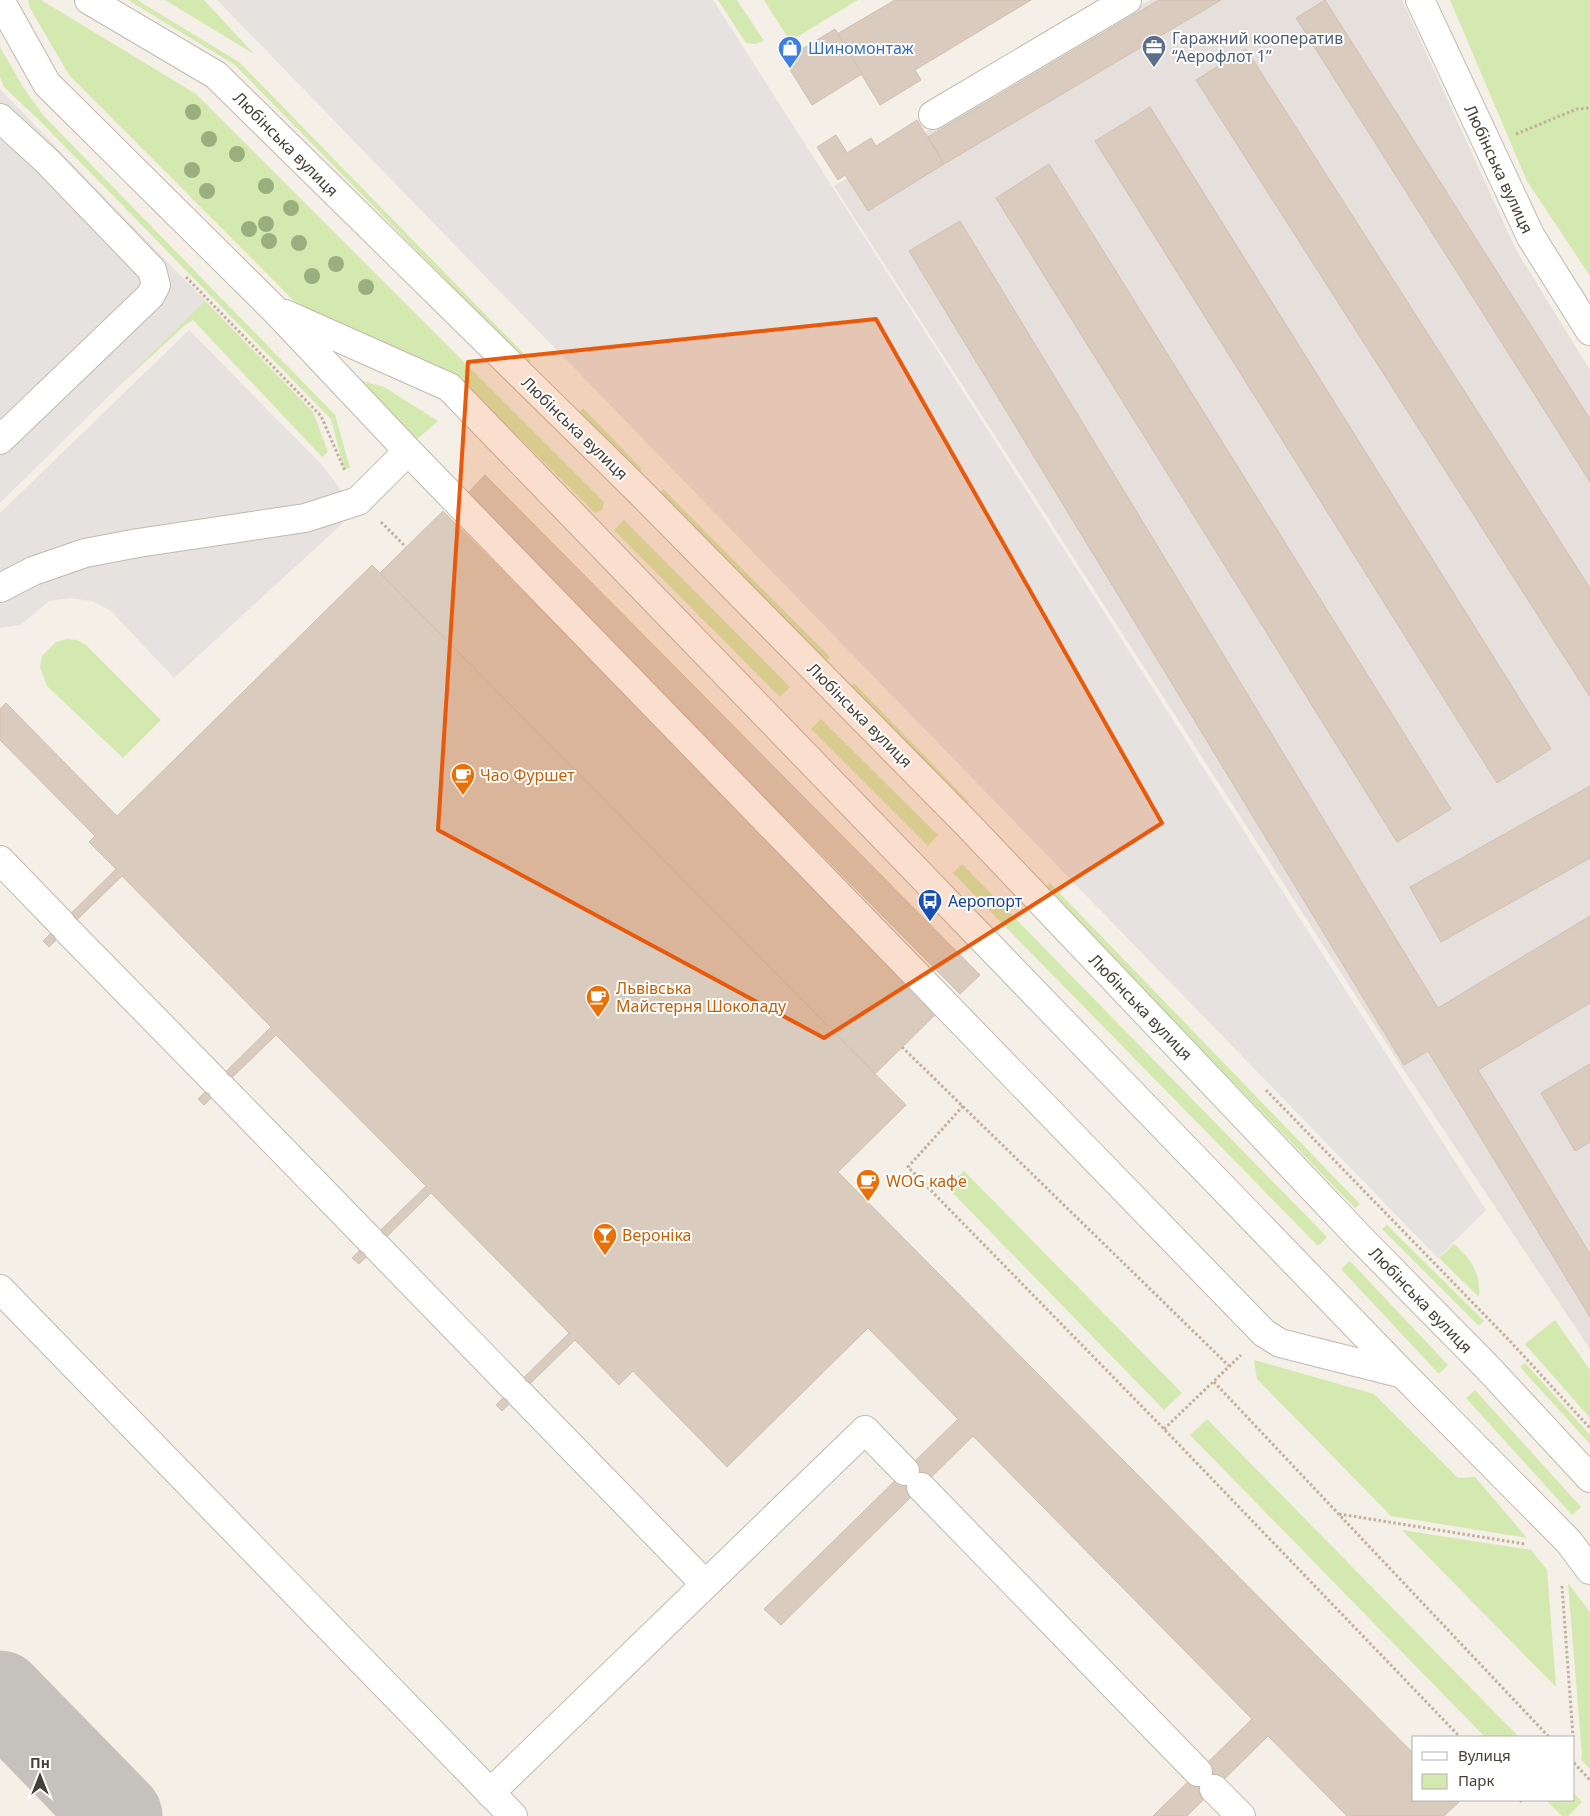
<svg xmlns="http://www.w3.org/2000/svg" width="1590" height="1816" viewBox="0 0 1590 1816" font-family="'Noto Sans',sans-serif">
<rect width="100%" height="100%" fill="#f4efe7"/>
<polygon fill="#e6e0dc" points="1150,0 1402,0 1516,250 1590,370 1590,1349 1401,1066 834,186"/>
<g fill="#d4e9af">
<polygon points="28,0 41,0 196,94 604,502 602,510 595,513 460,379 337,322 302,309 69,75 30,8"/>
<polygon points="128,0 137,0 239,62 531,361 528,364 235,65"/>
<polygon points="165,0 204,0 254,54"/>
<polygon points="718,0 737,0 764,41 755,44 746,43"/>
<polygon points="764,0 858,0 790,41"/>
<polygon points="1450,0 1590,0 1590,276 1527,181"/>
<polygon points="0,47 23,87 43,115 335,415 350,468 344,469 331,419 39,120 4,87 0,77"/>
<polygon points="188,283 313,412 328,452 322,457 193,320 184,326 79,423 127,346"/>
<polygon points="359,380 384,387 438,421 417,439"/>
<polygon points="583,408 642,469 638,473 579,412"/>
<polygon points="663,489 830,657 826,662 659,493"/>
<polygon points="624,520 790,687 780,697 614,530"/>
<polygon points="67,639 77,640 86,645 161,720 123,758 47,686 40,667 42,656 56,642"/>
<polygon points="854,683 969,802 965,805 850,687"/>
<polygon points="821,719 938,835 928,846 811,729"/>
<polygon points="962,864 1327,1237 1318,1246 953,873"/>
<polygon points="1050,883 1360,1204 1355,1208 1045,888"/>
<polygon points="964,1171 1182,1393 1164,1410 947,1187"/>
<polygon points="1387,1225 1484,1321 1479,1326 1382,1229"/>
<path d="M 1454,1244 C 1471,1259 1481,1273 1479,1297 L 1439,1258 Z"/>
<polygon points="1350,1261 1448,1365 1439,1374 1341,1269"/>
<polygon points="1555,1320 1590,1370 1590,1418 1525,1344"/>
<polygon points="1254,1360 1374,1394 1458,1478 1475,1477 1527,1538 1391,1516 1257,1379"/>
<polygon points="1525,1363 1590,1435 1590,1444 1520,1367"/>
<polygon points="1475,1390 1581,1507 1572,1515 1466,1398"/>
<polygon points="1207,1419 1519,1737 1485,1737 1190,1435"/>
<polygon points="1402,1530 1531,1550 1547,1570 1556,1687"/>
<polygon points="1568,1583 1590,1612 1590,1769 1581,1759 1582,1755"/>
<polygon points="1574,1793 1582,1802 1568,1816 1562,1816 1546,1800 1574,1800"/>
</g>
<g fill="#e5e2df">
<polygon points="217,0 713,0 1486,1210 1438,1258"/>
<polygon points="0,89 205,301 0,503"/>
<polygon points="189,330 323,466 356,511 174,678 110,610 91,601 70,598 49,601 20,625 0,628 0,513"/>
</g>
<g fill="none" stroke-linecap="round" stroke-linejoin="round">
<polyline stroke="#c5c2be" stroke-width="89" points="0,1695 118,1816"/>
</g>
<g fill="#d9ccbf" stroke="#d0c0af">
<polygon points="895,0 1031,0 915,70 921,80 880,105 837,34"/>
<polygon points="1159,0 1221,0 944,164 928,137"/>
<polygon points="1325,0 1590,419 1590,482 1296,18"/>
<polygon points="835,29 862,74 812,105 784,60"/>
<polygon points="1246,49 1590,588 1590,697 1196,80"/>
<polygon points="1150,107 1551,749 1497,783 1095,141"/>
<polygon points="917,120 944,164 868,211 845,175 838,180 817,147 836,135 847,153 871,138 876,146"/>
<polygon points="1049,164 1451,809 1397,842 996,198"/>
<polygon points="960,221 1438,1008 1590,916 1590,1003 1478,1070 1590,1254 1590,1317 1428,1051 1404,1065 909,251"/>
<polygon points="485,475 980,975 960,994 466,495"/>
<polygon points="443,511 938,1012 875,1074 380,573"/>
<polygon points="372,565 906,1105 838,1172 1414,1754 1414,1800 1460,1801 1444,1816 1347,1816 1268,1736 1187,1816 1153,1816 1252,1719 973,1436 781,1625 764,1609 958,1419 868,1328 727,1467 633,1371 619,1385 575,1340 502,1411 496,1405 569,1333 431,1193 359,1264 352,1258 426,1186 276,1035 204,1105 198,1099 271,1027 122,876 49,947 43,941 116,869 89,842 95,836 0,740 0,709 6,703 117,816"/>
<polygon points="1590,786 1590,858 1441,942 1410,887"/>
<polygon points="1590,1064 1590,1142 1575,1151 1541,1093"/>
</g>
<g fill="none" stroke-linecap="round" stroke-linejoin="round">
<defs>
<g id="minor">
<polyline points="0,0 47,84 273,308 408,451 1264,1333 1280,1343 1403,1374"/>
<polyline points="89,0 216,75 639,491 969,826 1361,1239 1488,1368 1590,1478"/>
<polyline points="1420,0 1531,237 1590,331"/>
<polyline points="933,115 1127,0"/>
<polyline points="0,118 47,161 152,270 156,285 150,296 0,440"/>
<polyline points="285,314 449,387 1403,1374 1569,1542 1590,1570"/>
<polyline points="0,588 33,571 85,553 138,543 305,518 358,501 408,451"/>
<polyline points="0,860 61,923"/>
<polyline points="67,930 215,1081"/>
<polyline points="222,1088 370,1240"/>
<polyline points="377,1247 513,1387"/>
<polyline points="0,1289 513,1816"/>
<polyline points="520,1394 705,1584"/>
<polyline points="921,1487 1198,1772"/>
<polyline points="1214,1789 1241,1816"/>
<polyline points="490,1793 865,1430 905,1471"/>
</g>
</defs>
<use href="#minor" stroke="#c2b9ac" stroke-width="30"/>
<g stroke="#c1b09a" stroke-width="3" stroke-dasharray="2.5 2.5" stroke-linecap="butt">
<polyline points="1516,134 1577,109 1590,108"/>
<polyline points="186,277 321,416 345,471"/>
<polyline points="381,522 406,547"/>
<polyline points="902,1047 1229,1366"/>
<polyline points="1266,1090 1509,1340 1590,1428"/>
<polyline points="963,1106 908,1167 1164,1429 1460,1737"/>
<polyline points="1214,1382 1549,1737"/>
<polyline points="1164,1429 1241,1355"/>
<polyline points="1339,1514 1525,1544"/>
<polyline points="1562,1586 1573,1737"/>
<polyline points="1574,1763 1590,1780"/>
<polyline points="1520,1800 1522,1802"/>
</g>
<use href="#minor" stroke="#fff" stroke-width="28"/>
</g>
<g fill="#99af7e">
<circle cx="193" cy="112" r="8"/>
<circle cx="209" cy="139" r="8"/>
<circle cx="237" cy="154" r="8"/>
<circle cx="192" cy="170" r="8"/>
<circle cx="266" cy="186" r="8"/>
<circle cx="207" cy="191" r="8"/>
<circle cx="291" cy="208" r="8"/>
<circle cx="266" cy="224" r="8"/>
<circle cx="249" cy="229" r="8"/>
<circle cx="269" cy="241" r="8"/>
<circle cx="299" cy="243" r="8"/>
<circle cx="336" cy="264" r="8"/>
<circle cx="312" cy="276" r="8"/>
<circle cx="366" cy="287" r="8"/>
</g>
<path fill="#e8590c" fill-opacity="0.2" stroke="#e8590c" stroke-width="4" stroke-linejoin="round" d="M 876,319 L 1162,823 L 824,1038 L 438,830 L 468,362 Z"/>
<defs>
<symbol id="office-pin" viewBox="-11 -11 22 30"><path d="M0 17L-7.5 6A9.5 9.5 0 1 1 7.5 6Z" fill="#5c6f8a" stroke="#fff"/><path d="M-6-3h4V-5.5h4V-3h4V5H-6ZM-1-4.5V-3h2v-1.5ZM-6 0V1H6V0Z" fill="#fff"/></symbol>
<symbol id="shop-pin" viewBox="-11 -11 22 30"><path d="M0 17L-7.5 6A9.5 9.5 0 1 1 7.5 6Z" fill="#3f7fe0" stroke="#fff"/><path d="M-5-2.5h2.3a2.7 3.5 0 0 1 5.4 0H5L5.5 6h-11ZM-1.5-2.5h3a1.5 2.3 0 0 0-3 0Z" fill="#fff"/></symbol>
<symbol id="cafe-pin" viewBox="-11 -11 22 30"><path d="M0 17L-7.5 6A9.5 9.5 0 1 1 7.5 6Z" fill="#e8710a" stroke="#fff"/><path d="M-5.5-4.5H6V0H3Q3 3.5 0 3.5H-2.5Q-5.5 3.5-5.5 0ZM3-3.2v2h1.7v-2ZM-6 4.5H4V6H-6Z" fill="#fff"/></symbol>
<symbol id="bus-pin" viewBox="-11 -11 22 30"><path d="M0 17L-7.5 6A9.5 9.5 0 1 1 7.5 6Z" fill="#1a4fb4" stroke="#fff"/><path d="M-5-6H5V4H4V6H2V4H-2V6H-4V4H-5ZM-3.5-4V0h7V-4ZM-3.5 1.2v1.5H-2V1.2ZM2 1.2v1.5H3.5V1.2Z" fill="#fff"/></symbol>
<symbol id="bar-pin" viewBox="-11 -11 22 30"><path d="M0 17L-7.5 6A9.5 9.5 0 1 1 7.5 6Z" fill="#e8710a" stroke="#fff"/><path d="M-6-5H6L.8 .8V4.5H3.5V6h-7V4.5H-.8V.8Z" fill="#fff"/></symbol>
</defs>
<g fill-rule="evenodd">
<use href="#office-pin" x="1140" y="33" width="28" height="38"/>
<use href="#shop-pin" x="776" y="34" width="28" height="38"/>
<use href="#cafe-pin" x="449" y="761" width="28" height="38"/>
<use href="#bus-pin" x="916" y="887" width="28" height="38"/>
<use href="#cafe-pin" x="584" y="983" width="28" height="38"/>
<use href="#cafe-pin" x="854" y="1167" width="28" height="38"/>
<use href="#bar-pin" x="591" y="1221" width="28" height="38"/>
</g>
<g text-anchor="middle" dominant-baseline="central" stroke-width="4" stroke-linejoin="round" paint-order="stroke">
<g font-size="16" fill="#4e5e75" stroke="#fff" text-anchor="start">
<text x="1172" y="38">Гаражний кооператив<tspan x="1172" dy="18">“Аерофлот 1”</tspan></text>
</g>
<g font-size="16" fill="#366cbe" stroke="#fff" text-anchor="start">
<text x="808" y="48">Шиномонтаж</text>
</g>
<g font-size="16" fill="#473f36" stroke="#fff">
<text transform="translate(286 144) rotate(45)">Любінська вулиця</text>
<text transform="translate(1499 169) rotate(65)">Любінська вулиця</text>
<text transform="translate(575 428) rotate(44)">Любінська вулиця</text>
<text transform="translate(860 715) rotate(45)">Любінська вулиця</text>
<text transform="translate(1141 1007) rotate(46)">Любінська вулиця</text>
<text transform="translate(1421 1300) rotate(46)">Любінська вулиця</text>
</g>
<g font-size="16" fill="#c56008" stroke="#fff" text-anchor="start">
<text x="480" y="775">Чао Фуршет</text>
<text x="616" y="988">Львівська<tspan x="616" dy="18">Майстерня Шоколаду</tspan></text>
<text x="886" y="1181">WOG кафе</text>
<text x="622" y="1235">Вероніка</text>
</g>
<g font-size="16" fill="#164399" stroke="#fff" text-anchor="start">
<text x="948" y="901">Аеропорт</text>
</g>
</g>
<rect x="1412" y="1736" width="162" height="65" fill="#ffffff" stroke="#b5b2af"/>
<rect x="1422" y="1752" width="25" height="8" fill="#ffffff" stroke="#b5b2af"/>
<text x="1458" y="1761" font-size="15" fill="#473f36">Вулиця</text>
<rect x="1422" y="1774" width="25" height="15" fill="#d4e9af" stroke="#b5b2af"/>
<text x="1458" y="1786" font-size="15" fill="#473f36">Парк</text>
<g transform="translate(40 1776)" stroke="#ffffff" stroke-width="4" paint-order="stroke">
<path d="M0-4L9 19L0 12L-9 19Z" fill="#473f36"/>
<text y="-8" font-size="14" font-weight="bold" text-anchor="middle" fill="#473f36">Пн</text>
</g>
</svg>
